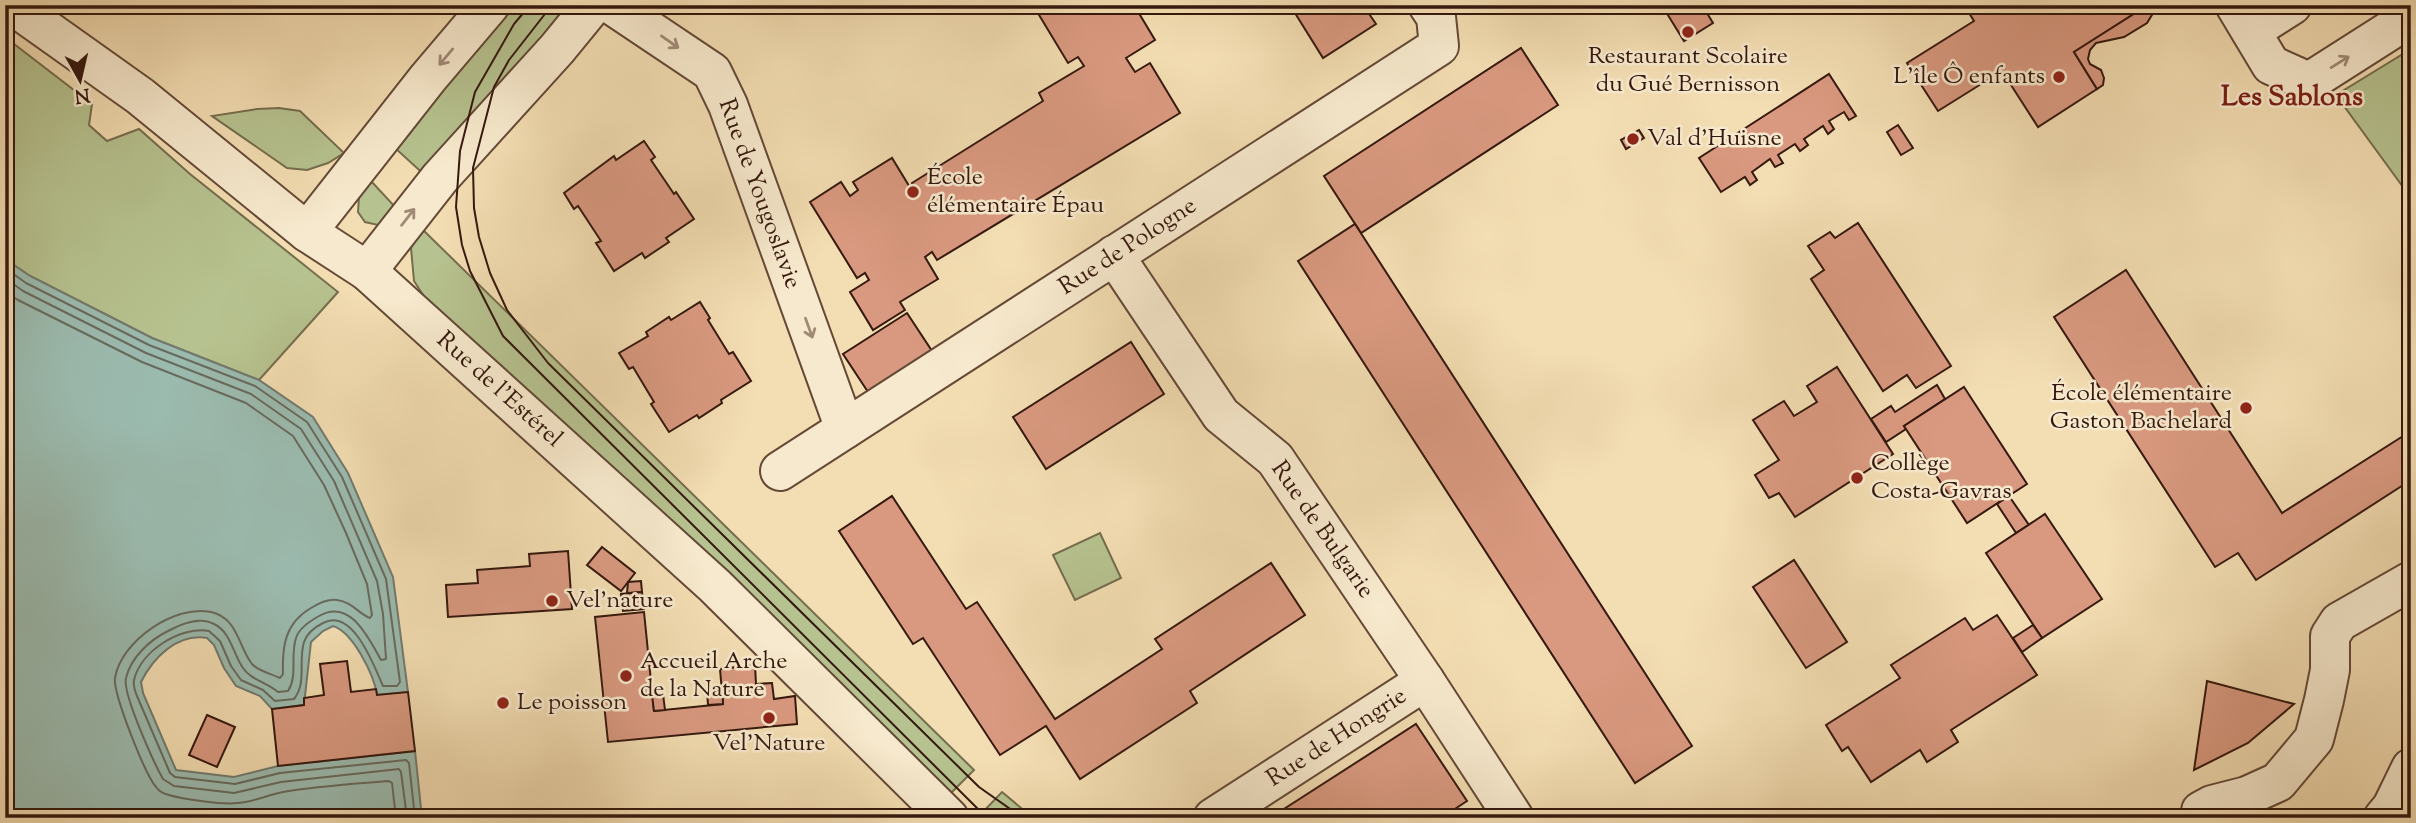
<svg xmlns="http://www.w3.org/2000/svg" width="2416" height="823" viewBox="0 0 2416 823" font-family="'Sorts Mill Goudy',serif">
<rect width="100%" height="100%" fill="#f3ddb2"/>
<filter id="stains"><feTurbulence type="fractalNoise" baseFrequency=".00286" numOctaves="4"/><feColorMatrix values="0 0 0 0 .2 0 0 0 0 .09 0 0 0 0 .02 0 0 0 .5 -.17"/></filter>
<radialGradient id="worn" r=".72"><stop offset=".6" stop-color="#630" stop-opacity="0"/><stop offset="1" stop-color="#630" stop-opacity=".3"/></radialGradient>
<g fill="#b6c28f" stroke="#766d4e" stroke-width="2">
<polygon points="511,5 577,5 428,178 395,148"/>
<polygon points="5,37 92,104 89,125 107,141 139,129 190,174 338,292 259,380 152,338 30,276 5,259"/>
<polygon points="2411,49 2411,198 2336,95"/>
<polygon points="279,108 300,111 344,153 328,163 307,170 287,168 212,116 257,109"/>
<polygon points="371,181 398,210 378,225 365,222 358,212 359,197"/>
<polygon points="418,225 974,770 949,795 682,530 521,384 427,301 414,281 411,248"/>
<polygon points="1100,533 1121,578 1075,600 1053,555"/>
<polygon points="1002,792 1033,818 977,818"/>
</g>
<path fill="#9bbbaf" stroke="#727a6f" stroke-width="2" d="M 5,259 L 30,276 L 152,338 L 259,380 L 313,417 L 348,473 L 393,577 L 408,692 L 377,695 C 374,675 353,632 333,626 L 323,631 L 311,642 L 304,705 L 272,709 L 260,696 L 236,686 L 224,668 L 214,645 L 207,638 C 177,633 153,658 141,682 L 143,693 L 176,770 L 234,777 L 278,766 L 415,751 L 422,818 L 5,818 Z"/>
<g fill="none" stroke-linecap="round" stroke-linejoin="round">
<g stroke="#686a5e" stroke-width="2">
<path d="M 5,268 L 26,283 L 149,345 L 255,386 L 307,422 L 342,477 L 386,579 L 400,682 L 397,686 L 383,686 C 374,666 353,607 323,623 C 315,627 307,633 304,642 C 298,661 307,683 294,699 L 275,701 L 263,690 L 241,680 L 231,666 L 220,641 L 209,631 C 180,626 141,651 134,680 C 133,685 135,691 137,696 L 170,773 L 175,777 L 235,784 L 280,773 L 406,760 L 409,763 L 415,818"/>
<path d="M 5,278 L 23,291 L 146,353 L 251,394 L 301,429 L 334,481 L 377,581 L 383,614 L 386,659 L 381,660 C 368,637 350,598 319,616 C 310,621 299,628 296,638 C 290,656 298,676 288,691 L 278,692 C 266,682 251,680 243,668 C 233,654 231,632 214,624 C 199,616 181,624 168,631 C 150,640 131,657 126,678 C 122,693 154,763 163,779 L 174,786 L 234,793 L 281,782 L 399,769 L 401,772 L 407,818"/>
<path d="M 5,291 L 18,300 L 142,362 L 246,403 L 293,436 L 324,485 L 346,533 L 367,584 L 372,615 L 370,618 C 359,614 352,602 337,600 C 328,599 319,603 311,608 C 285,623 282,646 283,674 L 280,678 C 272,674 258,671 252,664 C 238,646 238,618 211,612 C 175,604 121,641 115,678 C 113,694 145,774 156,787 C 159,791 164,794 169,795 C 182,799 224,805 237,803 C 253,802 268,795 283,792 C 318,786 354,784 389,781 L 392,783 L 396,818"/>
</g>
</g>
<g fill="#d99980" stroke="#35180e" stroke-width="2">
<polygon points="1033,5 1134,5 1155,40 1126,58 1135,72 1150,63 1180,113 937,260 932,252 925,257 938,279 900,302 905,310 873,330 850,292 869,280 865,273 857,278 810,202 841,182 850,196 858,190 853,182 892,158 911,189 914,187 912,183 1043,101 1039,93 1084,66 1078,57 1068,63"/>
<polygon points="1290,5 1363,5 1376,24 1323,58"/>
<polygon points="1667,5 1702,5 1713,23 1684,41 1666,12 1670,10"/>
<polygon points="1964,5 2136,5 2140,10 2074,52 2097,89 2038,127 2002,71 1938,111 1907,63 1974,21"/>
<polygon points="2136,5 2158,5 2147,23 2124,37 2096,43 2090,50 2088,59 2090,64 2101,70 2104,78 2103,85 2097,89 2074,52 2140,10"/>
<polygon points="1521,48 1558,105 1361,233 1324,176"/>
<polygon points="1829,74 1856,116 1849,120 1844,112 1829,121 1834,129 1828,134 1823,126 1804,139 1808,145 1800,151 1795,144 1778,155 1783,163 1775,167 1770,159 1752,172 1757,180 1750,185 1745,177 1721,192 1699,158"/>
<polygon points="1898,125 1913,148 1901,155 1887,132"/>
<polygon points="1639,130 1644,138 1626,149 1621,140"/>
<polygon points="644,141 655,157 651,160 674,194 676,192 694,219 666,238 669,242 645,258 642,253 614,271 596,243 601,241 578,206 574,209 564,193 614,156 616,160"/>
<polygon points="1858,223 1951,366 1916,388 1907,375 1883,391 1811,279 1824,270 1808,246 1830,232 1835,238"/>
<polygon points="1355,224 1692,746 1635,783 1298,261"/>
<polygon points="2126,270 2282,513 2411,431 2411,480 2256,580 2238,553 2215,567 2054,317"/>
<polygon points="700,302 710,318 708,320 729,354 733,352 751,381 721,400 722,403 699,418 697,415 669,432 651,404 654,402 633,367 629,369 619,353 648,336 646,332 669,317 671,320"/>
<polygon points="907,313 932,351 868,392 843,354"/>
<polygon points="1131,342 1164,394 1046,469 1013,417"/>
<polygon points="1837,367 1893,454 1795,517 1779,493 1769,498 1755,475 1779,460 1753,420 1784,401 1794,416 1817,402 1807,386"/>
<polygon points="1937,385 1945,399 1904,426 1906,429 1886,442 1871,419 1891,406 1895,412"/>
<polygon points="1964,387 2027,484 1967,523 1904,426"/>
<polygon points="892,496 966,609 977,602 1055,719 1162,649 1155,639 1271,563 1305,615 1190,691 1197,703 1080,779 1046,726 1000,755 923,638 913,644 896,618 839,531"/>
<polygon points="2009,496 2029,525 2016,533 1997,504"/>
<polygon points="2045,514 2102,599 2042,638 1986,553"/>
<polygon points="602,547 635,573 621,591 587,565"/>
<polygon points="568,551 572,609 448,617 446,585 478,583 477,570 530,566 529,554"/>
<polygon points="1794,560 1847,642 1806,668 1753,587"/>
<polygon points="641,581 642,592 627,593 628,582"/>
<polygon points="642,592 644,609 623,611 621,594"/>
<polygon points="644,612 654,711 723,704 720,669 755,665 756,684 772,683 774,699 795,696 797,724 608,742 595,617"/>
<polygon points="1997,615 2037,675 1951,730 1958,742 1927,762 1920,750 1871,782 1848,747 1842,751 1826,725 1900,678 1891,665 1965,618 1973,630"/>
<polygon points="2033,625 2042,638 2022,652 2013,638"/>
<polygon points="347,661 351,692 376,689 377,695 408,692 415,751 278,766 272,709 304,705 304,698 324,695 320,664"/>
<polygon points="2207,681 2294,704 2248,743 2194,770"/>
<polygon points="662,686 665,710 654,711 651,687"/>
<polygon points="722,688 723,704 708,705 707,690"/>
<polygon points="207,715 235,727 217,767 189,755"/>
<polygon points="1416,724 1467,801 1441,818 1270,818"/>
</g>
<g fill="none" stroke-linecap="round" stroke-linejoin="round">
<defs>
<g id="minor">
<polyline points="12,5 140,96 307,232 367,271 715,586 949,818"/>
<polyline points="612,5 712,72 728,105 845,429"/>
<polyline points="2235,5 2271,65 2309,82 2411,17"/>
<polyline points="2251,31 2292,5"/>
<polyline points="307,232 428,78 490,5"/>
<polyline points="1114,255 1221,415 1275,459 1425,681 1514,818"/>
<polyline points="367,271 440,178 557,49 593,5"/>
<polyline points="780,471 1439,46 1436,17 1428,5"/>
<polyline points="1213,818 1425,681"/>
<polyline points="2200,818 2201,811 2212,805 2247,796 2278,782 2314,739 2324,700 2330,670 2330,636 2339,622 2411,581"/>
<polyline points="2383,818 2392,807 2411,768"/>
</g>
</defs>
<use href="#minor" stroke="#644937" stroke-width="42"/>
<use href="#minor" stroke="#f7e9cd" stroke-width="38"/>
<g stroke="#35180e" stroke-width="2">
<polyline points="530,5 514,24 475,92 460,151 456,207 462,245 470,271 503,336 987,818"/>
<polyline points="552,5 509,60 494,87 473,168 474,208 479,237 490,273 507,310 548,363 979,787 1023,818"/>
</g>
</g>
<defs><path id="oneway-shaft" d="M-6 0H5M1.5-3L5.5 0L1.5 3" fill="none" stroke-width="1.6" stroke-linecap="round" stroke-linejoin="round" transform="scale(1.75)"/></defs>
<g stroke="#a08b77">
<use href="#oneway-shaft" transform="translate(670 42) rotate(35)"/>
<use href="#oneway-shaft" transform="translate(446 57) rotate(130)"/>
<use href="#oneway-shaft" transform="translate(2340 62) rotate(-32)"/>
<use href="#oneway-shaft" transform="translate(408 217) rotate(-52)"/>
<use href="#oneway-shaft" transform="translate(809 328) rotate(70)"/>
</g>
<g fill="#8f2418" stroke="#f7e9cd" stroke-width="2.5">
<circle cx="1688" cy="32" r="7"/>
<circle cx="2059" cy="77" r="7"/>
<circle cx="1633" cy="139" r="7"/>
<circle cx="913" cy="192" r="7"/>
<circle cx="2246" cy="408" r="7"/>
<circle cx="1857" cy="478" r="7"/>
<circle cx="552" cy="601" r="7"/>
<circle cx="626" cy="676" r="7"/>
<circle cx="503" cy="703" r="7"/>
<circle cx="769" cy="718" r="7"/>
</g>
<g text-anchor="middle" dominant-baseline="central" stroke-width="5" stroke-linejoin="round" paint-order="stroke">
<g font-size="24" fill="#35180e" stroke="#f7e9cd" text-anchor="start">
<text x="1688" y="57" text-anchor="middle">Restaurant Scolaire<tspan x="1688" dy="28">du Gué Bernisson</tspan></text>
<text x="2045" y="77" text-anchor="end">L'île Ô enfants</text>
<text x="1647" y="139">Val d'Huisne</text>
<text x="927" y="178">École<tspan x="927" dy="28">élémentaire Épau</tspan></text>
<text x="2232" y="394" text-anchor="end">École élémentaire<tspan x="2232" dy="28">Gaston Bachelard</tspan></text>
<text x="1871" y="464">Collège<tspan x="1871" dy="28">Costa-Gavras</tspan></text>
<text x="566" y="601">Vel'nature</text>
<text x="640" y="662">Accueil Arche<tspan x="640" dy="28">de la Nature</tspan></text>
<text x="517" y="703">Le poisson</text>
<text x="769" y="744" text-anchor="middle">Vel'Nature</text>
</g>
<g font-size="24" fill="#35180e" stroke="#f7e9cd">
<text transform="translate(759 194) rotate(70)">Rue de Yougoslavie</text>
<text transform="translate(1128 247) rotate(-33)">Rue de Pologne</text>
<text transform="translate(499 390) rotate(42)">Rue de l'Estérel</text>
<text transform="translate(1322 530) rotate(55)">Rue de Bulgarie</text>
<text transform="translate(1337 738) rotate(-33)">Rue de Hongrie</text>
</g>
<g font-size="28" font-weight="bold" fill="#7a1f14" stroke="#f7e9cd">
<text x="2292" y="98">Les Sablons</text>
</g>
</g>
<rect width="2416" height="823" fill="none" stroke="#f3ddb2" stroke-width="28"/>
<rect x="7" y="7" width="2402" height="809" fill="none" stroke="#35180e" stroke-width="3.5"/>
<rect x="14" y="14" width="2388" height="795" fill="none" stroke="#35180e" stroke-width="2"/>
<g transform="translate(80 80) rotate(172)" stroke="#f7e9cd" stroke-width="5" paint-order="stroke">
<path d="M0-5L12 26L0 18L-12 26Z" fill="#35180e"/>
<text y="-10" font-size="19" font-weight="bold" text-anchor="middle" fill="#35180e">N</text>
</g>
<rect width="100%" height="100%" filter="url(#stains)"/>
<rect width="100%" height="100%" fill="url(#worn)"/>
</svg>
